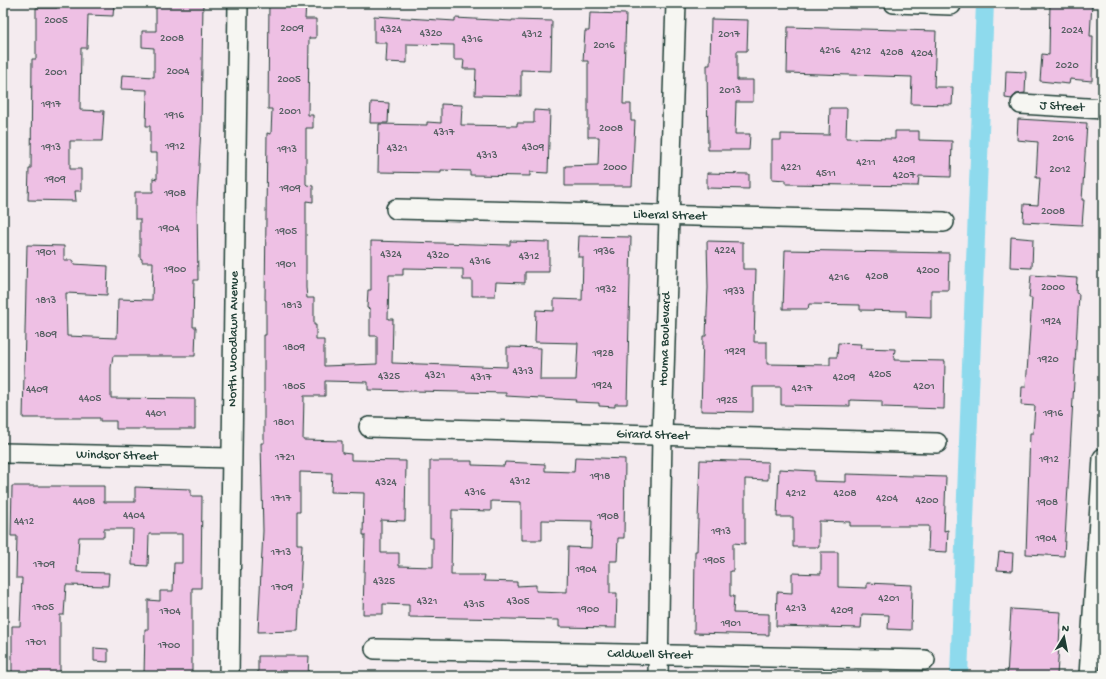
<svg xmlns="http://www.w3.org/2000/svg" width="1106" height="679" viewBox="0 0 1106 679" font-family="'Gochi Hand',sans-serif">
<rect width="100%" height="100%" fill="#f4ebef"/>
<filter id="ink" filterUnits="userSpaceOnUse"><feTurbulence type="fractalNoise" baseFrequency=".025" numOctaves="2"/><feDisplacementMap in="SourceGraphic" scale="8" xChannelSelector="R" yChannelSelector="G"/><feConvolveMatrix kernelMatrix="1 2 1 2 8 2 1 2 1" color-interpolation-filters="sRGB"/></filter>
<g filter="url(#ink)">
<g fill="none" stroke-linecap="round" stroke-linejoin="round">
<polyline stroke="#8edaed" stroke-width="18" points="959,676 985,3"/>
</g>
<g fill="#eec0e4" stroke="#1f3d34" fill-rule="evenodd">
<polygon points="58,3 114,3 113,16 88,15 87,48 81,48 80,110 104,111 102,141 70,141 70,169 81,169 81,191 75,191 76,201 28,200 29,169 31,169 32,59 36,59 36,8 57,8"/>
<polygon points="156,3 203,3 201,127 197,204 198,280 194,280 193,327 196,327 195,356 113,356 111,368 111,398 195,399 195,429 116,429 116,421 100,421 100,418 23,418 27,245 64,246 64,260 73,260 73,264 108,266 107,295 66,293 67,336 117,338 118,299 152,300 153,262 142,262 142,259 140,258 140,219 135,219 135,192 153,192 153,178 157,179 157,153 150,153 150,126 146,126 147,90 121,89 122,75 154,77 154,48 142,47 142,31 156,31"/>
<path d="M 269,3 L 306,3 L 305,19 L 316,19 L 316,38 L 309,38 L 308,115 L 313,115 L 313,128 L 306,128 L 306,184 L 307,185 L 313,186 L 313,202 L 306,201 L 306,288 L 307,298 L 314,298 L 314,325 L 316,325 L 316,340 L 324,340 L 324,366 L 377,364 L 377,336 L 370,336 L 370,309 L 367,308 L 368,290 L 371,290 L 371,241 L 510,245 L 510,241 L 549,242 L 549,272 L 525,272 L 525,283 L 496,282 L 495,296 L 472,296 L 472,280 L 463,280 L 463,269 L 403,268 L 403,275 L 389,275 L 388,319 L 393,319 L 392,363 L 507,367 L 507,347 L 541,348 L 540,380 L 576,380 L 578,343 L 535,342 L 536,310 L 554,311 L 554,299 L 582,300 L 583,257 L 578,257 L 579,236 L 631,237 L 627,404 L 615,404 L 615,407 L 599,406 L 599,403 L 575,402 L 576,400 L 506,396 L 506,393 L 368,390 L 368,382 L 325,381 L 325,396 L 304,396 L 303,440 L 342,441 L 342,453 L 351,454 L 351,460 L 406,461 L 405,521 L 381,520 L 381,553 L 399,553 L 399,566 L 433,567 L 433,538 L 430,538 L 430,461 L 472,461 L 472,465 L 504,466 L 505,462 L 545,464 L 545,471 L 574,472 L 575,457 L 625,459 L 624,538 L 618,538 L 617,561 L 610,561 L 610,593 L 617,593 L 616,628 L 559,627 L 559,620 L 409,617 L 409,605 L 383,604 L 383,614 L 363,614 L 365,535 L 363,535 L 364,493 L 331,492 L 332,473 L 300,472 L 300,511 L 297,511 L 297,544 L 302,544 L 298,631 L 258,632 L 263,531 L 261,443 L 264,443 L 264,335 L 266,335 L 266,300 L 265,300 L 267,133 L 271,134 L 272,109 L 268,109 ZM 491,501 L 521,502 L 521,540 L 542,540 L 542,520 L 592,521 L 591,548 L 568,547 L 567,592 L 536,591 L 536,585 L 517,586 L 517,582 L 484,581 L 485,575 L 451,575 L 452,510 L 491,511 Z"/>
<polygon points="1050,3 1092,3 1090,36 1093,36 1092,81 1070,79 1069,84 1040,81 1042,54 1049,55"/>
<polygon points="590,13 626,14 623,104 631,104 631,121 635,121 632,186 565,186 565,166 598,165 599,137 588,137 588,61 583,61 585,31 589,31"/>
<polygon points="374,16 455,21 455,18 512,21 512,20 552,21 551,71 521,70 521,96 475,95 476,69 463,69 464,60 454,60 454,45 407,44 407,63 386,62 387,43 374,43"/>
<polygon points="711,19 748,20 747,51 737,51 737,80 753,80 753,102 736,102 735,134 750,134 749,150 708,150 707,65 710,65"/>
<polygon points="788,27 936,31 934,87 953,87 952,105 911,104 912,77 787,73"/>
<polygon points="1006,71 1026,72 1025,93 1016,94 1012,99 1005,98"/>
<polygon points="371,102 389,103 388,123 370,123"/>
<polygon points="441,104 462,105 461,125 517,126 517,123 534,123 534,110 550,111 548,173 530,172 530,176 470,175 470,171 441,170 441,173 378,172 379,124 427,125 427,122 441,123"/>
<polygon points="830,108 847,108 846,138 895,139 895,131 919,131 919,140 952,141 951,177 919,176 918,186 786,184 786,180 772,179 772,140 781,140 781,134 829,135"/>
<polygon points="1018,119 1087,123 1082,200 1084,200 1082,225 1023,222 1024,204 1038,205 1040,178 1036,178 1038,142 1017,140"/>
<polygon points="707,173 749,174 749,189 707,188"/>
<polygon points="1011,237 1033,239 1032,268 1010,267"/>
<polygon points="707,241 743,242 743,269 756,269 754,342 767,342 767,364 830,365 830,357 837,357 838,343 861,344 860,348 895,349 894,360 945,361 944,409 882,407 882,401 850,400 850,406 781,405 781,387 753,387 753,412 701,411 703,336 706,336 708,288"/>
<polygon points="785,250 949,253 948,290 931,290 931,318 906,317 906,311 860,310 860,305 809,304 808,309 783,309"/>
<polygon points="1031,275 1077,278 1076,293 1079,294 1064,556 1026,554 1030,433 1033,433 1035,406 1021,405 1022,387 1026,387 1032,298 1029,298"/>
<polygon points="700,460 768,462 768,480 745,479 745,544 733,543 733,571 730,571 730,596 734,596 733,613 769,614 769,635 694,633 695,551 697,551"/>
<polygon points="779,469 814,471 814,481 846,482 846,474 946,477 944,531 948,530 947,552 928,551 929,526 850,526 850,522 819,521 819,547 793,547 793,517 777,517"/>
<polygon points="12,486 104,486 104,502 135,502 135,487 191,489 191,496 202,496 201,588 192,588 192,676 144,676 145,629 148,629 148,600 160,601 160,591 173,591 174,563 182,563 182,534 149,534 148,566 132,565 133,529 104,529 104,537 79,537 77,572 109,573 108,586 66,585 64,615 60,615 60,676 12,676 12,626 20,626 22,578 16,578 17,536 11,536"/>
<polygon points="821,552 838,552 838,587 867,588 867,583 912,585 911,630 888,629 889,615 862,614 861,628 776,626 777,592 792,593 792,573 821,574"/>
<polygon points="999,552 1013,553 1012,571 997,570"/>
<polygon points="1011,609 1061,612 1057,676 1007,676"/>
<polygon points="94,648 108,649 108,662 94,661"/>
<polygon points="258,656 309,656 308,676 258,676"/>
</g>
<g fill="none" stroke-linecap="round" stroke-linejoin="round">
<defs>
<g id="street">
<polyline points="894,3 951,5"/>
<path id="s1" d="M 1021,104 L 1103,109"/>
<path id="s2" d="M 396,209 L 944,222"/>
<path id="s3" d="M 369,427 L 937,443"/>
<path id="s4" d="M 3,453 L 231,458"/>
<path id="s5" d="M 375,649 L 925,660"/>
<path id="s6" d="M 229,676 L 238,3"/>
<path id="s7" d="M 658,676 L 662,435 L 676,3"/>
<polyline points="1089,676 1103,458"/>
</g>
</defs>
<use href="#street" stroke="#1f3d34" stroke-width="22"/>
<use href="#street" stroke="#f6f6f2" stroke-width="19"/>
</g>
</g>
<g text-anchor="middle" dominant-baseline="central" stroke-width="3" stroke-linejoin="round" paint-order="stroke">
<g font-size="11" fill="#535e60">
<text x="56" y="21">2005</text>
<text x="292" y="29">2009</text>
<text x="391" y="30">4324</text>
<text x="1072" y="31">2024</text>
<text x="431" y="34">4320</text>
<text x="532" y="35">4312</text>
<text x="729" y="35">2017</text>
<text x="172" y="39">2008</text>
<text x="472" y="40">4316</text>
<text x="604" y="46">2016</text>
<text x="830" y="51">4216</text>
<text x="861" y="52">4212</text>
<text x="892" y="53">4208</text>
<text x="922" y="54">4204</text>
<text x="1067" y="66">2020</text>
<text x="178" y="72">2004</text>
<text x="56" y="73">2001</text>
<text x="289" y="80">2005</text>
<text x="730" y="91">2013</text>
<text x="51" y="105">1917</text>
<text x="290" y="112">2001</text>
<text x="174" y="116">1916</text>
<text x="611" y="129">2008</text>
<text x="444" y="133">4317</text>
<text x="1063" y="139">2016</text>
<text x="175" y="147">1912</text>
<text x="51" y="148">1913</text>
<text x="533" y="148">4309</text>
<text x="397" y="149">4321</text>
<text x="287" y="150">1913</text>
<text x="487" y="156">4313</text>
<text x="904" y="160">4209</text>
<text x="866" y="163">4211</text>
<text x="615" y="168">2000</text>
<text x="791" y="168">4221</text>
<text x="1060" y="170">2012</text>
<text x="826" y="174">4511</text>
<text x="904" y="176">4207</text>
<text x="55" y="180">1909</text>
<text x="290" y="189">1909</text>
<text x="175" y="194">1908</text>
<text x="1053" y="212">2008</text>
<text x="169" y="229">1904</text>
<text x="286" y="232">1905</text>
<text x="725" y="251">4224</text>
<text x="604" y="252">1936</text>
<text x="46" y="253">1901</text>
<text x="391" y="255">4324</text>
<text x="438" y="256">4320</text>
<text x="529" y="257">4312</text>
<text x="480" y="262">4316</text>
<text x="286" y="265">1901</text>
<text x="175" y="270">1900</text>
<text x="928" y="271">4200</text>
<text x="877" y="277">4208</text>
<text x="839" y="278">4216</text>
<text x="1053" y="288">2000</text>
<text x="606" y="290">1932</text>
<text x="734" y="292">1933</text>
<text x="46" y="301">1813</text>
<text x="292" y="306">1813</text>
<text x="1051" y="322">1924</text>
<text x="46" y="335">1809</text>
<text x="294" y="348">1809</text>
<text x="735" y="352">1929</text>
<text x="603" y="354">1928</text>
<text x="1048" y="360">1920</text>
<text x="523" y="372">4313</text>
<text x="880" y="375">4205</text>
<text x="435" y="376">4321</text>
<text x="389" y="377">4325</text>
<text x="481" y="378">4317</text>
<text x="844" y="378">4209</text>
<text x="602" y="386">1924</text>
<text x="294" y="387">1805</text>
<text x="924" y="387">4201</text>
<text x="802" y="389">4217</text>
<text x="37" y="390">4409</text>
<text x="90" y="399">4405</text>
<text x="727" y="401">1925</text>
<text x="156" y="414">4401</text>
<text x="1053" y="414">1916</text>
<text x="284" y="423">1801</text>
<text x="285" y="458">1721</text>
<text x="1049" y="460">1912</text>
<text x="600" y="477">1918</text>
<text x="520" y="482">4312</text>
<text x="386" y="483">4324</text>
<text x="475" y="493">4316</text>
<text x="796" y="494">4212</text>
<text x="845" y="494">4208</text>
<text x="281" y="499">1717</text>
<text x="887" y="499">4204</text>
<text x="927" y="501">4200</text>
<text x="84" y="502">4408</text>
<text x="1047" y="503">1908</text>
<text x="134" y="516">4404</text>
<text x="608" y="517">1908</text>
<text x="24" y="522">4412</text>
<text x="721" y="532">1913</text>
<text x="1046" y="539">1904</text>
<text x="281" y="553">1713</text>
<text x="714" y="561">1905</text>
<text x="44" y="565">1709</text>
<text x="586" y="570">1904</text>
<text x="384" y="582">4325</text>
<text x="282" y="588">1709</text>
<text x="889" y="599">4201</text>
<text x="427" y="602">4321</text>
<text x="518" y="602">4305</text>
<text x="474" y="605">4315</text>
<text x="43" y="608">1705</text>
<text x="796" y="609">4213</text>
<text x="588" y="610">1900</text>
<text x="842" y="611">4209</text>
<text x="170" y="612">1704</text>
<text x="731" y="624">1901</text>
<text x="36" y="643">1701</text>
<text x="169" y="646">1700</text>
</g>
<g font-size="13" fill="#1f3d34" stroke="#f6f6f2">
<text stroke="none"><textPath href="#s1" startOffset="41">J Street</textPath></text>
<text stroke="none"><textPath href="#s2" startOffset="274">Liberal Street</textPath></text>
<text stroke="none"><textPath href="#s7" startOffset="337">Houma Boulevard</textPath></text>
<text stroke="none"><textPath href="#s6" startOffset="337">North Woodlawn Avenue</textPath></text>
<text stroke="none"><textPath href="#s3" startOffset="284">Girard Street</textPath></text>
<text stroke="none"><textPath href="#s4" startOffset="114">Windsor Street</textPath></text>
<text stroke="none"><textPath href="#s5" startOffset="275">Caldwell Street</textPath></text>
</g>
</g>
<rect width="1106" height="679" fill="none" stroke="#f6f6f2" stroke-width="16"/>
<rect x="8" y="8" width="1090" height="663" fill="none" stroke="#1f3d34" stroke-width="1.5" filter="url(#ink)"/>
<g transform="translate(1064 637) rotate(10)" stroke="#f6f6f2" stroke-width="3" paint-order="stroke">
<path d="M0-3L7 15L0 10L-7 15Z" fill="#1f3d34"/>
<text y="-6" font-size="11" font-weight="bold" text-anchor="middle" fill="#1f3d34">N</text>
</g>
</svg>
